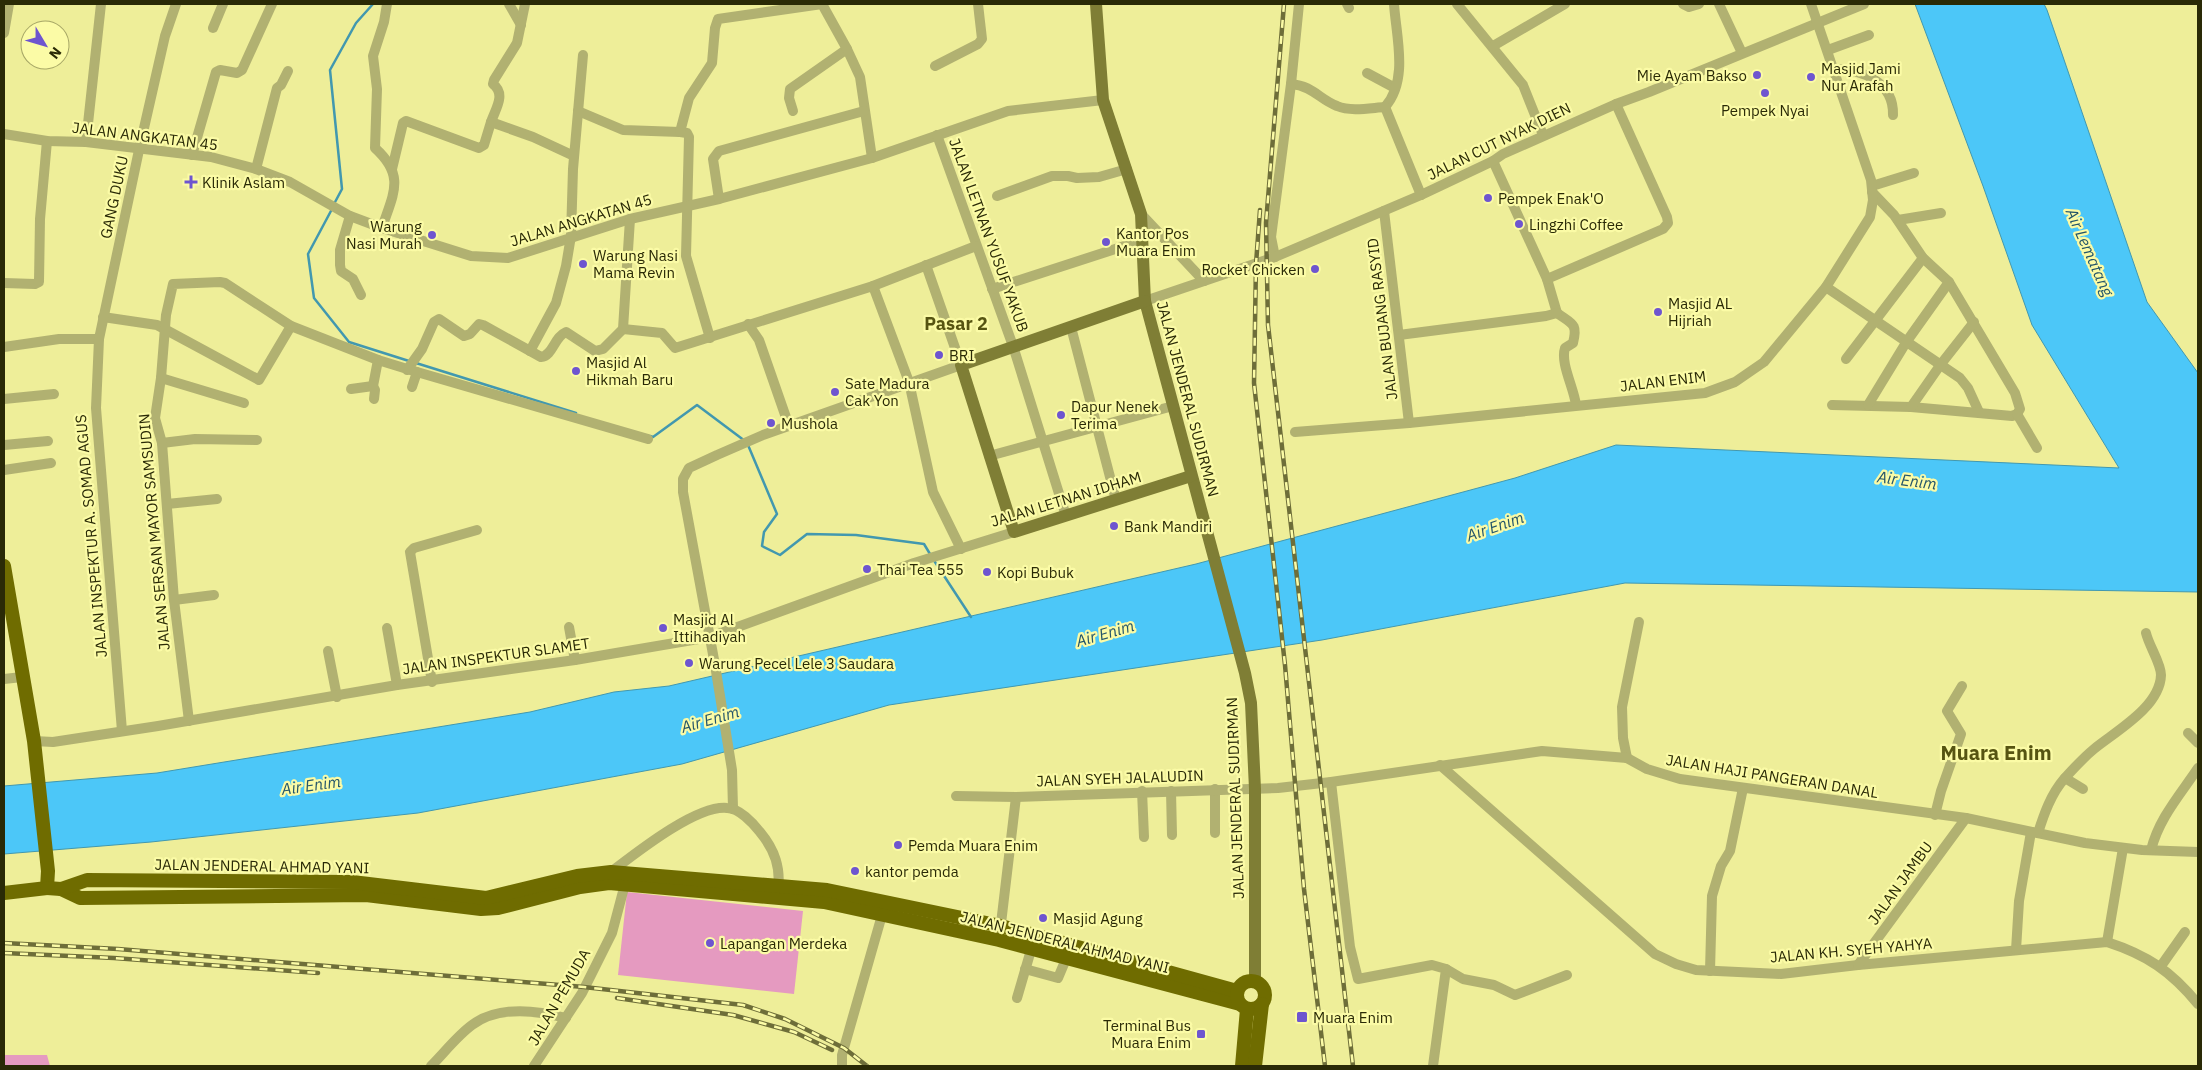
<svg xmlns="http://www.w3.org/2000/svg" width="2202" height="1070" viewBox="0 0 2202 1070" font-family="'IBM Plex Sans',sans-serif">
<rect width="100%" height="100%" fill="#ee9"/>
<g fill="#e59ac0">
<polygon points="627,892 803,911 794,994 618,975"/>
<polygon points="4,1055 47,1055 50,1066 4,1066"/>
</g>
<polygon fill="#4cc7f8" stroke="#4298af" points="1915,4 2044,4 2047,10 2147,302 2198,373 2198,592 1625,583 1322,640 889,705 682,764 418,813 151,842 4,854 4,786 157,773 530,712 614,692 669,686 1196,564 1515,478 1616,445 2119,468 2032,325 1983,186"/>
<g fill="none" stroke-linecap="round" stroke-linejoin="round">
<g stroke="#4298af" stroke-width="2.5">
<polyline points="334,204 342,189 330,70 356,23 373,4"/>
<polyline points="332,209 308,254 314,298 349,342 409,361"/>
<polyline points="416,363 576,413"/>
<polyline points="650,436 653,437 697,405 745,441"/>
<polyline points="748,445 777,514 764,532 762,546 780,555 807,534 856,535 924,544 930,554"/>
<polyline points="933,559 971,617"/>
</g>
<g stroke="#b1b171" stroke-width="10">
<polyline points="509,4 521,25"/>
<polyline points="1347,4 1349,8"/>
<polyline points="1457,4 1523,85 1543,135"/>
<polyline points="1683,4 1689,7 1699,4"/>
<polyline points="1719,4 1742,53"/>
<polyline points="213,28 223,4"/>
<polyline points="4,33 9,4"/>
<polyline points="1493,46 1565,4"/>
<polyline points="1828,50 1869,35"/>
<polyline points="935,66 978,44 982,39 978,4"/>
<path d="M 1834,69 C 1862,69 1894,82 1893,115"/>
<polyline points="1367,73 1395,88"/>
<path d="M 1291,84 C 1313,86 1319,99 1337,106 C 1351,112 1370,108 1385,107"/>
<path d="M 1385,107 C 1409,80 1396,36 1394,4"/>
<polyline points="1385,107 1421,195"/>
<polyline points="578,111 623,130 680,132 687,133 689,137 686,256 710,338"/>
<polyline points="793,111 789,98 790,89 847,49"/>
<path d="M 491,122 C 496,108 506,94 493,84 L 494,80 L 517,43 L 525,4"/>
<polyline points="680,132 689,98 712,63 715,28 718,19 822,4 847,49 860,77 872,158"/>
<polyline points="4,134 47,141 86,142 211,157 256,169 290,182 350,216 382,228 471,256 508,258 630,219 719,199 872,158 1008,111 1103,100"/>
<polyline points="937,135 1013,346 1066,516"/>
<polyline points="86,142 101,4"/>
<polyline points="192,155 216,72 220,70 237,73 242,70 272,4"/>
<polyline points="1493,161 1547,279 1557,313"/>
<polyline points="256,169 277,88 281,85 288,71"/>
<polyline points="392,169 403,123 406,121 479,148 484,145 491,122 533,137 574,156"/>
<polyline points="1872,186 1914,173"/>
<polyline points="997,196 1052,176 1068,176 1077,178 1099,177 1127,169"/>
<polyline points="719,199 713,159 719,151 864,111"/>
<polyline points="1384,211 1409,423"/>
<polyline points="1141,214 1204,281"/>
<polyline points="350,216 340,250 340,265 341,271 353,279 361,295"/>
<polyline points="1898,220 1941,213"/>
<path d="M 382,228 C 393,194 406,176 375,148 L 377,89 L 373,56 L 384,22 L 387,4"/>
<polyline points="1275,257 1271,237 1291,84 1299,4"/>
<polyline points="1547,279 1663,229 1668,223 1667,217 1616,104"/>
<polyline points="4,283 35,284 39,282 40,219 47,141"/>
<polyline points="873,286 909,382 933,492 961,549"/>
<polyline points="1826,287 1960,378 1968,388 1979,412"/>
<polyline points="992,289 1143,240"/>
<polyline points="1145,301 1275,257 1421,195 1493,161 1503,154 1616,104 1649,92 1864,4"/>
<path d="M 1557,313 C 1572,324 1578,323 1573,343 L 1565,348 C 1560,363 1574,388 1576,405"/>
<polyline points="103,317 157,325 259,380 291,326"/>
<polyline points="748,324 759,340 789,426"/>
<polyline points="1071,327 1116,500"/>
<polyline points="623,329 662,333 675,348 873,286 976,246"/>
<polyline points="1399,335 1546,316 1557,313"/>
<polyline points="4,347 59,339 99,339"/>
<polyline points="530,351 556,303 566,266 571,236 573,169 583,55"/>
<polyline points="1846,359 1923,258"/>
<path d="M 407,370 L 422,349 L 434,322 L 439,319 L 464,336 L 470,334 L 479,324 L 483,325 L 541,357 C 553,356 554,337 566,332 L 595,351 L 603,349 L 623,329 L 630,219"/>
<polyline points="417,372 648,439"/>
<polyline points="161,378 244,403"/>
<polyline points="351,389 373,386"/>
<polyline points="4,399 54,394"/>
<polyline points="374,399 375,390 373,386 378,360"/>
<polyline points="1832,405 1911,407 2012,416 2017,414 2020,409 2015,393 1949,282 1923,258 1894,215 1872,192"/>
<polyline points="1868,405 1907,341 1949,282"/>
<polyline points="1911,407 1941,364 1974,322"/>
<polyline points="2017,414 2037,448"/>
<polyline points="1295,432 1409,423 1705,393 1735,382 1764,362 1826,287 1870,217 1873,200 1871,180 1811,4"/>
<polyline points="162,443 195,439 257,440"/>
<polyline points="4,445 48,441"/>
<polyline points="989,456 1173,406"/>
<polyline points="4,470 51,463"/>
<polyline points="167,504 217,499"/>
<polyline points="174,600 214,595"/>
<polyline points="569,627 575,660"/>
<polyline points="387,628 397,685"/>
<polyline points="328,651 337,697"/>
<polyline points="4,679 22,677"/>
<polyline points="432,682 410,552 414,548 477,530"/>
<polyline points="189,721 174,600 162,443 155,418 161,378 166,315 173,284 220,282 225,283 291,326 378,360 417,372 412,387"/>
<polyline points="122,731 96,408 99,339 139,150 165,36 176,4"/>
<polyline points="2188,733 2198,743"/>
<polyline points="34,741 53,742 158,726 397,685 575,660 710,637 914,563 1014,532"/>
<polyline points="1627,758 1623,738 1622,707 1639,622"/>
<path d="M 1440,765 L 1655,954 L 1676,964 L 1696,970 L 1781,974 L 1858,965 L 2107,942 C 2147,955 2171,971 2198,1004"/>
<polyline points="2065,778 2083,789"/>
<polyline points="1331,782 1350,947 1358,979 1432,965 1446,969 1433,1066"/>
<polyline points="1215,789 1215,833"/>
<polyline points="1142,791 1144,837"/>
<polyline points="1171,791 1172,835"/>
<polyline points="956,796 1016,797 1278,788 1331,782 1542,751 1627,758 1647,769 1680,779 1966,818 2085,843 2142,850 2198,852"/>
<polyline points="733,809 732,770 715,665 683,492 683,479 689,468 717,455 763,435 961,365 926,265"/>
<polyline points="1935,815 1941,791 1961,734 1947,711 1962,686"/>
<path d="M 2038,833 C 2044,814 2051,794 2064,779 C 2073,769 2083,758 2094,749 C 2116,731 2160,707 2161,675 C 2161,663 2149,646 2146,633"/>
<path d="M 2151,850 C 2159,818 2180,795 2198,768"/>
<path d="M 611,874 L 611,872 C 636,853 696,805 727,808 C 739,808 753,823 760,832 C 775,850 781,868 778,891"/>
<polyline points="1000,932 1016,797"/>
<polyline points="2107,942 2123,848"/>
<polyline points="2016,950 2019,901 2031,832"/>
<polyline points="1858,965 1966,818"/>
<polyline points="2161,966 2185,932"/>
<polyline points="1025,969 1058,978 1066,959"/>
<polyline points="1446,969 1463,979 1494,985 1515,995 1567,975"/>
<polyline points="1710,971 1712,896 1721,866 1730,851 1743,788"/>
<polyline points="1017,998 1031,950"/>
<path d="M 431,1066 C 444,1053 457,1036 472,1025 C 499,1005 536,1010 566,1018"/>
<polyline points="534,1066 582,993 612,933 625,884"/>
<polyline points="842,1066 842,1055 884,908"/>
</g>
<g stroke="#7f7e35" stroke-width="12">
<polyline points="1096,4 1103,100 1141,214 1145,301 1245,673 1251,703 1255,789 1255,981"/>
<polyline points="1145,301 961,365 1014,532 1191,476"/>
</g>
<g stroke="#6f6c00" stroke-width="14">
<polyline points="4,566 34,741 48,871 47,888 4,893"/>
<polyline points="47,888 61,889 80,898 366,895 481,909 498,908 580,887 609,883 824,902 999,940 1240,1004"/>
<polyline points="61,889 87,880 352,882 486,898 577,876 611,872 827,890 1001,926 1237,991"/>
<circle cx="1251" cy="995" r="14"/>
<polyline points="1242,1066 1247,1009"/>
<polyline points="1255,1066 1262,1004"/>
</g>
<defs>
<g id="rail">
<polyline points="1284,4 1266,223 1268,325 1353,1066"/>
<polyline points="1260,210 1256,264 1254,383 1285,665 1304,889 1325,1066"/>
<polyline points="4,943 118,949 584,987 743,1005 785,1019 844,1048 867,1066"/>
<polyline points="4,953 114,958 318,973"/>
<polyline points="617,998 733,1015 794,1032 832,1050"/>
</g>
</defs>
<use href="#rail" stroke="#6e6e39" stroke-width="4.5"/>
<use href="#rail" stroke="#fbfba6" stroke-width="2.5" stroke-dasharray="8" stroke-linecap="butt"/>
</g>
<g fill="#6e55cf" stroke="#fbfba6" stroke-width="2">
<circle cx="1757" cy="75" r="5"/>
<circle cx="1811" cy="77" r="5"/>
<circle cx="1765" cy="93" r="5"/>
<path d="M188.5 174.5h5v5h5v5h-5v5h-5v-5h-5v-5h5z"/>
<circle cx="1488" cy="198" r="5"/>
<circle cx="1519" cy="224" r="5"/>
<circle cx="432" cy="235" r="5"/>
<circle cx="1106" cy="242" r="5"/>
<circle cx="583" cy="264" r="5"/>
<circle cx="1315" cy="269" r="5"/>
<circle cx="1658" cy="312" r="5"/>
<circle cx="939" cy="355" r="5"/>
<circle cx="576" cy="371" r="5"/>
<circle cx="835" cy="392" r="5"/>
<circle cx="1061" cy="415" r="5"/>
<circle cx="771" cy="423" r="5"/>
<circle cx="1114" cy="526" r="5"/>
<circle cx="867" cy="569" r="5"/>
<circle cx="987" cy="572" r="5"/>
<circle cx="663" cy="628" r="5"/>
<circle cx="689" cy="663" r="5"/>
<circle cx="898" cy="845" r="5"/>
<circle cx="855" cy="871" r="5"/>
<circle cx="1043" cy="918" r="5"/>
<circle cx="710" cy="943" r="5"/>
<rect x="1296" y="1011" width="12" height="12" rx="2.5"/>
<rect x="1196" y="1029" width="10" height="10" rx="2.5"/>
</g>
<g text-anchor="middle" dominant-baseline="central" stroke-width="4.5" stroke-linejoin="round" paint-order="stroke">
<g font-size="15" fill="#2a2a06" stroke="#fbfba6" text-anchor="start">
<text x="1821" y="68">Masjid Jami<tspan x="1821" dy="17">Nur Arafah</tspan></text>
<text x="1747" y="75" text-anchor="end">Mie Ayam Bakso</text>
<text x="1765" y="110" text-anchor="middle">Pempek Nyai</text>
<text x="202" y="182">Klinik Aslam</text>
<text x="1498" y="198">Pempek Enak'O</text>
<text x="1529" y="224">Lingzhi Coffee</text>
<text x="422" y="226" text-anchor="end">Warung<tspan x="422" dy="17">Nasi Murah</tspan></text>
<text x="1116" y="233">Kantor Pos<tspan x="1116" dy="17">Muara Enim</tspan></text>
<text x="593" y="255">Warung Nasi<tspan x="593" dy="17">Mama Revin</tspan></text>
<text x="1305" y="269" text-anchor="end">Rocket Chicken</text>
<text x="1668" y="303">Masjid AL<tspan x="1668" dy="17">Hijriah</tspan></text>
<text x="949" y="355">BRI</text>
<text x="586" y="362">Masjid Al<tspan x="586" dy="17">Hikmah Baru</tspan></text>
<text x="845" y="383">Sate Madura<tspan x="845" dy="17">Cak Yon</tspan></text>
<text x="1071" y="406">Dapur Nenek<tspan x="1071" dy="17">Terima</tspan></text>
<text x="781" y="423">Mushola</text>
<text x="1124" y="526">Bank Mandiri</text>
<text x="877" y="569">Thai Tea 555</text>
<text x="997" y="572">Kopi Bubuk</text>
<text x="673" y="619">Masjid Al<tspan x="673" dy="17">Ittihadiyah</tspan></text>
<text x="699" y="663">Warung Pecel Lele 3 Saudara</text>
<text x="908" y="845">Pemda Muara Enim</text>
<text x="865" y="871">kantor pemda</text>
<text x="1053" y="918">Masjid Agung</text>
<text x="720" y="943">Lapangan Merdeka</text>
<text x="1313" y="1017">Muara Enim</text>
<text x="1191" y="1025" text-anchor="end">Terminal Bus<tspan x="1191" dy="17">Muara Enim</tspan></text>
</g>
<g font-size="15" fill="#2a2a06" stroke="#fbfba6">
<text transform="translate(145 136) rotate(7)">JALAN ANGKATAN 45</text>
<text transform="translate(1499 141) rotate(-26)">JALAN CUT NYAK DIEN</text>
<text transform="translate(114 197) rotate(-78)">GANG DUKU</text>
<text transform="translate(581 220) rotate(-17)">JALAN ANGKATAN 45</text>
<text transform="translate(989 235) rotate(70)">JALAN LETNAN YUSUF YAKUB</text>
<text transform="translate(1382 319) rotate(-97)">JALAN BUJANG RASYID</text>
<text transform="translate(1663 381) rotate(-7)">JALAN ENIM</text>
<text transform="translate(1188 399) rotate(75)">JALAN JENDERAL SUDIRMAN</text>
<text transform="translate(1066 499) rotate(-17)">JALAN LETNAN IDHAM</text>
<text transform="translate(154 532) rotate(-95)">JALAN SERSAN MAYOR SAMSUDIN</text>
<text transform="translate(91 536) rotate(-95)">JALAN INSPEKTUR A. SOMAD AGUS</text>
<text transform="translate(496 656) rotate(-8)">JALAN INSPEKTUR SLAMET</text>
<text transform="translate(1772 776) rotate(9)">JALAN HAJI PANGERAN DANAL</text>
<text transform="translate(1120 778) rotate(-2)">JALAN SYEH JALALUDIN</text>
<text transform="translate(1235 798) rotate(-92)">JALAN JENDERAL SUDIRMAN</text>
<text transform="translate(262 866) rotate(1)">JALAN JENDERAL AHMAD YANI</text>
<text transform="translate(1900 883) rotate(-54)">JALAN JAMBU</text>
<text transform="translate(1065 942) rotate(14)">JALAN JENDERAL AHMAD YANI</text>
<text transform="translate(1851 950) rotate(-5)">JALAN KH. SYEH YAHYA</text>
<text transform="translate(559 997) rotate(-60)">JALAN PEMUDA</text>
</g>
<g font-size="16" font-style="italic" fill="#24556a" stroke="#fbfba6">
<text transform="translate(2090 252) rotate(66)">Air Lematang</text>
<text transform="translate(1907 480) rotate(7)">Air Enim</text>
<text transform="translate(1495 526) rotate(-19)">Air Enim</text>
<text transform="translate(1105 633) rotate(-16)">Air Enim</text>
<text transform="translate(710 719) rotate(-16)">Air Enim</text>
<text transform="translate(311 785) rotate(-8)">Air Enim</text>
</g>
<g font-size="18" font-weight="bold" fill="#565412" stroke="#fbfba6">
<text x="956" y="323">Pasar 2</text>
</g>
<g font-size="20" font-weight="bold" fill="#565412" stroke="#fbfba6">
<text x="1996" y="752">Muara Enim</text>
</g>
</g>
<rect width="2202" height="1070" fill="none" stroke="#2a2a06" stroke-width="10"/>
<g transform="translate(45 45) rotate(128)"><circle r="24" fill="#fbfba6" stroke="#a7a766"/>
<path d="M0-4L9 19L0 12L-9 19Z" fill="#6e55cf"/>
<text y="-8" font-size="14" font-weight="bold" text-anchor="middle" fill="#2a2a06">N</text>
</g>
</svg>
